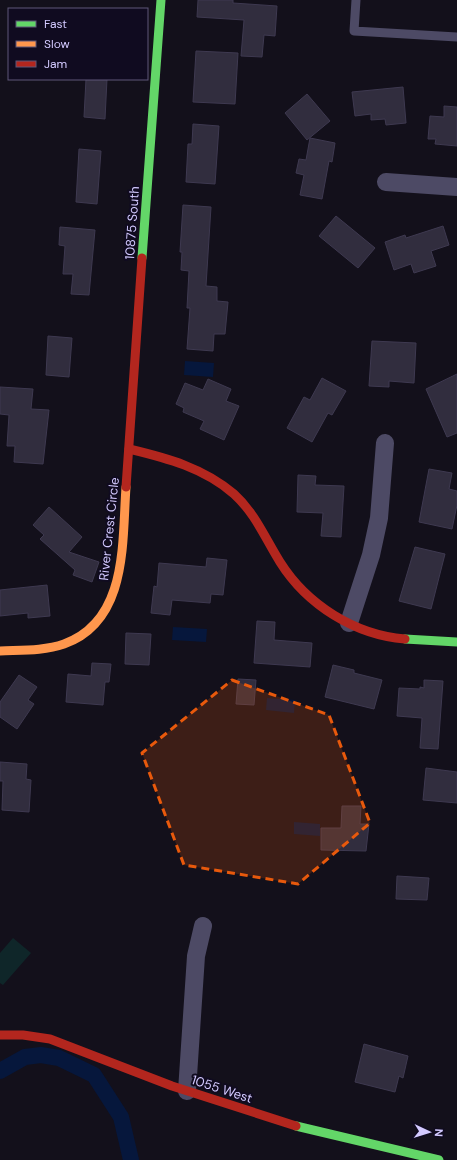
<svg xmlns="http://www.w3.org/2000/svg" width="457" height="1160" viewBox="0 0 457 1160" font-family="'DM Sans',sans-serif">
<rect width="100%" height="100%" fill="#13101b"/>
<polygon fill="#0f2629" points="13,938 31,953 3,985 0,983 0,953"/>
<g fill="#06173c">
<polygon points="185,361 214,363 213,377 184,375"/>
<polygon points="173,627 207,629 206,642 172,640"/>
<polygon points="267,698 295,700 294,713 266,710"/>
<polygon points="294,822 320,824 320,836 294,834"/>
</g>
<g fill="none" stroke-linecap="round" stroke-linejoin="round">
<polyline stroke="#06173c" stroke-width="16" points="0,1071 25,1057 41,1055 59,1058 94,1075 121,1117 131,1160"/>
</g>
<g fill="#312d3e" stroke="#3e3950">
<polygon points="198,0 233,0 233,3 277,6 275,36 264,35 262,57 241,56 244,20 197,17"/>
<polygon points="196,51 238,53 235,104 193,102"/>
<polygon points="86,79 107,79 105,119 84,117"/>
<polygon points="403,87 406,123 386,125 385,119 371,120 371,114 355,116 352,92"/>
<polygon points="307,94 330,121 307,140 285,113"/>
<polygon points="444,106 457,107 457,146 435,144 436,139 428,139 430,116 444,117"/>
<polygon points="193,124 219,126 215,184 186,182 188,144 192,144"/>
<polygon points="310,138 335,143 332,162 329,161 322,199 300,195 304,175 296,173 299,159 306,160"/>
<polygon points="79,149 101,151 97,204 76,202"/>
<polygon points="183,205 211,207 206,286 217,287 217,301 228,302 225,334 214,334 213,351 187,349 190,308 187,308 189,271 181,270 182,252 180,252"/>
<polygon points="336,216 375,248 358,268 319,236"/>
<polygon points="443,226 449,245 431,251 436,266 414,273 411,264 394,270 385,242 405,235 406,238"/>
<polygon points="60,227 95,230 89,295 71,294 73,274 63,274 65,246 59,245"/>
<polygon points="48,336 72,338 69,377 46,375"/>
<polygon points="372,341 416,343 414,383 389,381 389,387 369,386"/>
<polygon points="457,374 457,433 447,437 426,389"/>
<polygon points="322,378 346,391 332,415 328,413 312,442 287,428 304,397 310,400"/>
<polygon points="208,379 231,389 226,401 239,406 224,440 200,429 204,421 183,412 184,408 176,404 185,383 203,390"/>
<polygon points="0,387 33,389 31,409 49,410 43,464 14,462 15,446 7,446 9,415 0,414"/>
<polygon points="429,469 452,473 449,489 457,491 457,505 452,529 419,522"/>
<polygon points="298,475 316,476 315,485 344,486 341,537 321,536 323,513 297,512"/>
<polygon points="49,507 82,537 69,552 99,562 92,582 73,575 75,570 40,539 44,535 33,525"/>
<polygon points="415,547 445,554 431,609 399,601"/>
<polygon points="207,558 227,560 223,595 211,594 210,603 172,600 170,615 151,613 154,586 157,587 159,563 206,567"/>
<polygon points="47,585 50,616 28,618 28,613 0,616 0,590"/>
<polygon points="257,621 275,622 274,640 312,643 310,667 254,663"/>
<polygon points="126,633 151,634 149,665 125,664"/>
<polygon points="92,663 111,664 109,682 105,682 103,705 66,702 68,674 91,676"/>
<polygon points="333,665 354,670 354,673 382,680 374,709 325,697"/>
<polygon points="19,675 37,687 28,700 34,704 17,729 0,717 0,702"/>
<polygon points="238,679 256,680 254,705 236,704"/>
<polygon points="424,680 443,681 438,749 420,748 422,718 397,716 399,688 420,689 420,687 424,688"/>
<polygon points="0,762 27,764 26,779 31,780 29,812 2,810 3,781 0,781"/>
<polygon points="426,768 457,772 457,803 423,800"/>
<polygon points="342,806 361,806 360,824 369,824 366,851 321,850 321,828 341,828"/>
<polygon points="397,876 429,878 427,900 396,899"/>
<polygon points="364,1044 408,1056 403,1078 399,1076 395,1092 355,1082"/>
</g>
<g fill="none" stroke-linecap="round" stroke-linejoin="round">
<polyline stroke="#4d4a65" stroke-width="9" points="356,0 354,31 457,37"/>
<g stroke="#4d4a65" stroke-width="18">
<polyline points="386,182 457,187"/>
<polyline points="349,623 371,555 379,518 385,443"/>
<polyline points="187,1091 196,956 203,926"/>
</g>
<g stroke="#63d668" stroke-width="9">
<polyline points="142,258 161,0"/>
<polyline points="405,639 457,642"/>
<polyline points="296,1126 439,1160"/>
</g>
<path stroke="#ff974d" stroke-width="9" d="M 0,651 C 21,650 44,651 64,644 C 128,621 122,543 126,487"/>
<g stroke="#b3261e" stroke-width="9">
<path d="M 129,449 C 167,458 204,468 234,494 C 255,513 265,538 280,562 C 307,605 355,635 405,639"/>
<polyline points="126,487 142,258"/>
<polyline points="0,1035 23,1035 50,1039 172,1086 296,1126"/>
</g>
</g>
<path fill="#e8590c" fill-opacity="0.2" stroke="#e8590c" stroke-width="3" stroke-dasharray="8 5" stroke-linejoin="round" d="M 232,680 L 329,715 L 370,823 L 298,884 L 184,865 L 142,753 Z"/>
<g text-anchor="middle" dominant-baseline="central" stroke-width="4" stroke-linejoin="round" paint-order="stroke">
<g font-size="13" fill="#d3caff" stroke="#100b20">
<text transform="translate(132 223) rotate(-86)">10875 South</text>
<text transform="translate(109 529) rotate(-84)">River Crest Circle</text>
<text transform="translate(222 1089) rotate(18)">1055 West</text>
</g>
</g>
<rect x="8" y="8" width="140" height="72" fill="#100b20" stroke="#5e5779"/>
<rect x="16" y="21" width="20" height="6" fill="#63d668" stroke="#5e5779"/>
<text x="44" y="28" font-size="12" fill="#d3caff">Fast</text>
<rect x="16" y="41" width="20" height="6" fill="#ff974d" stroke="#5e5779"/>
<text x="44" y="48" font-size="12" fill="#d3caff">Slow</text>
<rect x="16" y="61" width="20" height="6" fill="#b3261e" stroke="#5e5779"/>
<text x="44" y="68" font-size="12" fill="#d3caff">Jam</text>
<g transform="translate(429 1132) rotate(94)" stroke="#100b20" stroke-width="3" paint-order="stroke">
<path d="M0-3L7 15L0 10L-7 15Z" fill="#d3caff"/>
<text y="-6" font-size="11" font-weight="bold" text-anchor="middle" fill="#d3caff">N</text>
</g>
</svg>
